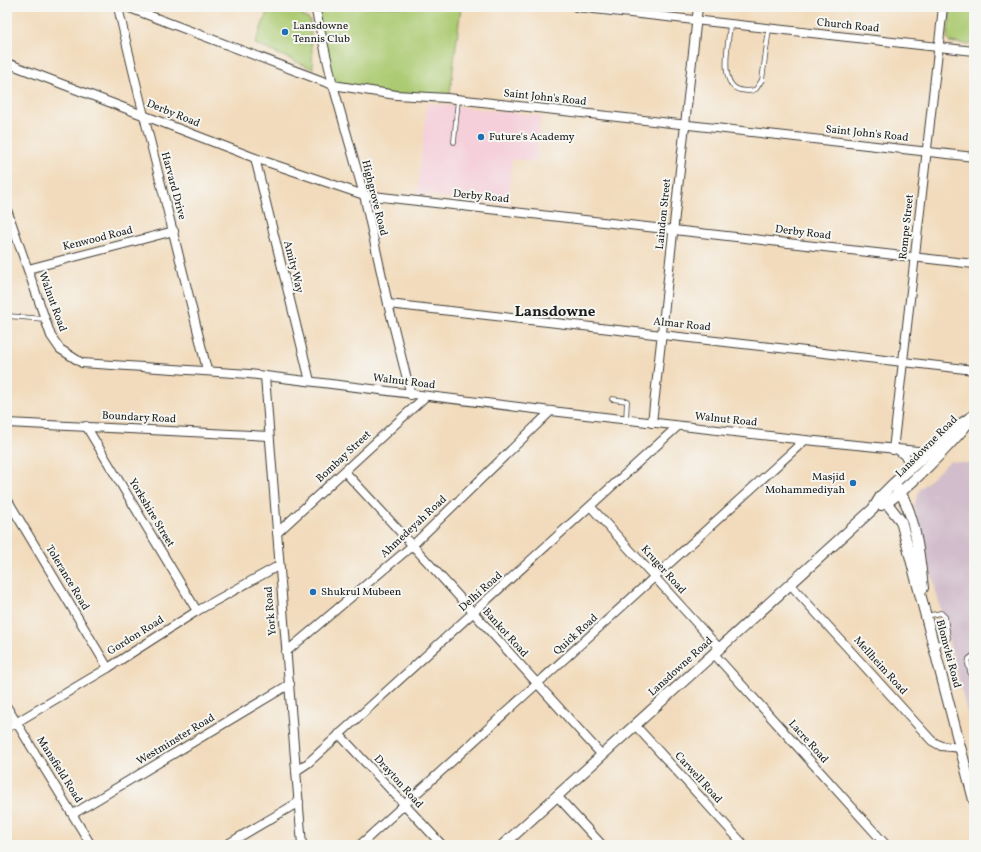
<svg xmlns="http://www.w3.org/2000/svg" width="981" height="852" viewBox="0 0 981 852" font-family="Vollkorn,serif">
<rect width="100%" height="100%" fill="#f6f6f2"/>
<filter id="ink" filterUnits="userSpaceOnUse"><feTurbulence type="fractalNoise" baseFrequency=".025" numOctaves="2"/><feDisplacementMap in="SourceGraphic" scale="8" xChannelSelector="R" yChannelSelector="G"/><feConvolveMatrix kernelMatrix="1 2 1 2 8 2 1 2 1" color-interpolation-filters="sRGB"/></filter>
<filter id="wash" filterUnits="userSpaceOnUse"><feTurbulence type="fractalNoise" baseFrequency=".012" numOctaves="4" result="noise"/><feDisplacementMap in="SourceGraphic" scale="16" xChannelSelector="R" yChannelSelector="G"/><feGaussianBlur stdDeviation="0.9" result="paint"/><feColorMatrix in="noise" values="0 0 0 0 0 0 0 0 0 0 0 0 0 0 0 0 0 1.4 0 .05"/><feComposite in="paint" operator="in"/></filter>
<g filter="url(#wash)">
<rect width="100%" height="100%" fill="#f2dbbc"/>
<polygon fill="#f5cfda" points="427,103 541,116 536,162 512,159 508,204 417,194"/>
<polygon fill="#d1bdcb" points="950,461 974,464 974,739 914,506 919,490"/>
<g fill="#abca71" stroke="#647346">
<polygon points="269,7 288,7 310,20 313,69 255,44"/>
<polygon points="315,7 461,7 449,101 334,88"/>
<polygon points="951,7 974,7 974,45 949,42 947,38"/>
</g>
</g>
<g filter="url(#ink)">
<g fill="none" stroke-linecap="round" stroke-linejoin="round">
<defs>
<g id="service">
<path d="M 730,24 C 729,41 718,85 740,90 C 746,91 751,92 756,89 L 762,80 L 769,29"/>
<polyline points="454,142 458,99"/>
<polyline points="7,316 45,319"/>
<polyline points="612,399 627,401 626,420"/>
<polyline points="926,616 941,613 945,617 948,638 946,641 934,645"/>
<polyline points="974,655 969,659 968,664 974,686"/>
</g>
<g id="minor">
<path d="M 118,7 C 146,129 178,249 207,370"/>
<polyline points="127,7 333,85 396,95 447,98 974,157"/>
<polyline points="315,7 333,85 364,195 388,304 411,395"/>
<polyline points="576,7 974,51"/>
<polyline points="7,63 255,158 364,195 974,264"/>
<polyline points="255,158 310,381"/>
<polyline points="7,210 51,336 60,349 82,363 249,374 551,411 805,440 928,452"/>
<polyline points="28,269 174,231"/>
<polyline points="388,304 974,370"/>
<path d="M 265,376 C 276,532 290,689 302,845"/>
<polyline points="7,423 269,436"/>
<polyline points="652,423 698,7"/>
<polyline points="86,426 197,611"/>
<polyline points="893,450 943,7"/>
<polyline points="898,450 906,457 911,468"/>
<path d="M 345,472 C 432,565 516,661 602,755"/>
<polyline points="7,499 108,668"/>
<polyline points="591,507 719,648"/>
<polyline points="277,533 426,396"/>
<polyline points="790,584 932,741 941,746 961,748"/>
<polyline points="286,652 413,545 551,411"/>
<polyline points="714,654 886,845"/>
<polyline points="7,707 91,845"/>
<polyline points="635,725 744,845"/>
<polyline points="7,728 108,668 197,611 278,566"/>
<polyline points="339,734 442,845"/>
<polyline points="296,771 308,763 678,426"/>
<polyline points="557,796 602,845"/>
<polyline points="73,814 290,684"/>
<polyline points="226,845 299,802"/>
<polyline points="360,845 805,440"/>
</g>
<g id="tertiary">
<path d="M 896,487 C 915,509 920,560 923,588"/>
<polyline points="881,496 901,521 974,800"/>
<path d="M 881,505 C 900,498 957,438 970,420"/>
<polyline points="503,845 873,509 881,496 893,484 958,426 974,415"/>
</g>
</defs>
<use href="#service" stroke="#3c3934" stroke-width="5.5"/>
<use href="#minor" stroke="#3c3934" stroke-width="10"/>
<use href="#tertiary" stroke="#3c3934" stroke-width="12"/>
<use href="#service" stroke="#fff" stroke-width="4"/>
<use href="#minor" stroke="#fff" stroke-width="8"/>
<use href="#tertiary" stroke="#fff" stroke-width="10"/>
</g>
</g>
<g fill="#1f6fb2" stroke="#f6f6f2" stroke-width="1.5">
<circle cx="285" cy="32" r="4"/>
<circle cx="481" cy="137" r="4"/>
<circle cx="853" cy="483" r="4"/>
<circle cx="313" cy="592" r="4"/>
</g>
<g text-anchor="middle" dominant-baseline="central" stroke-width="4" stroke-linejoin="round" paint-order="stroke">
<g font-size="11" fill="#1c1c1c" stroke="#f6f6f2" text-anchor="start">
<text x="293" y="26">Lansdowne<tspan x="293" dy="13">Tennis Club</tspan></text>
<text x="489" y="137">Future's Academy</text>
<text x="845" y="477" text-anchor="end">Masjid<tspan x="845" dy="13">Mohammediyah</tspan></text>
<text x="321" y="592">Shukrul Mubeen</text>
</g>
<g font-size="11" fill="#1c1c1c" stroke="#f6f6f2">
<text transform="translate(848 26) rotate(6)">Church Road</text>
<text transform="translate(545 98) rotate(6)">Saint John's Road</text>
<text transform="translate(173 114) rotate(22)">Derby Road</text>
<text transform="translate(867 134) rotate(6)">Saint John's Road</text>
<text transform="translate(173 186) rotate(75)">Harvard Drive</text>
<text transform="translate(481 197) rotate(6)">Derby Road</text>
<text transform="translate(374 198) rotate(76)">Highgrove Road</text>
<text transform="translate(664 214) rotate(-84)">Laindon Street</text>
<text transform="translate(907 227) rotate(-84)">Rompe Street</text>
<text transform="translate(803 233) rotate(7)">Derby Road</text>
<text transform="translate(98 239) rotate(-14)">Kenwood Road</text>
<text transform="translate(293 267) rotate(76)">Amity Way</text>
<text transform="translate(52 302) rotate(70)">Walnut Road</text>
<text transform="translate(682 325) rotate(6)">Almar Road</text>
<text transform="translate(404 382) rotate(7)">Walnut Road</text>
<text transform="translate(139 418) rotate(3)">Boundary Road</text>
<text transform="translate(726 420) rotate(6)">Walnut Road</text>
<text transform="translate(927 447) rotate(-45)">Lansdowne Road</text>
<text transform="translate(344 457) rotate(-43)">Bombay Street</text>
<text transform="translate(151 513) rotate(59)">Yorkshire Street</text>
<text transform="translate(414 527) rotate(-43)">Ahmedeyah Road</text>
<text transform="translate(663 570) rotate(48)">Kruger Road</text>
<text transform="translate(67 578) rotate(59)">Tolerance Road</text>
<text transform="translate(481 592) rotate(-42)">Delhi Road</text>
<text transform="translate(271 611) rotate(-95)">York Road</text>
<text transform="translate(505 633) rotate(48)">Bankot Road</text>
<text transform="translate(576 635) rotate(-42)">Quick Road</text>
<text transform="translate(136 636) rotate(-32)">Gordon Road</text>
<text transform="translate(948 654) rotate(75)">Blomvlei Road</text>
<text transform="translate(880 666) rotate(48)">Mellheim Road</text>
<text transform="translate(681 667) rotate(-42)">Lansdowne Road</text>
<text transform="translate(176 740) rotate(-31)">Westminster Road</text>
<text transform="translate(808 742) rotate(48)">Lacre Road</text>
<text transform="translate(59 770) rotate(58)">Mansfield Road</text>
<text transform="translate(698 778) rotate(48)">Carwell Road</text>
<text transform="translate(398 782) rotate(48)">Drayton Road</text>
</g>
<g font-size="15" font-weight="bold" fill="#1c1c1c" stroke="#f6f6f2">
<text x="555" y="312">Lansdowne</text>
</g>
</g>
<rect width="981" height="852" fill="none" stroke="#f6f6f2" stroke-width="24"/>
</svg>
